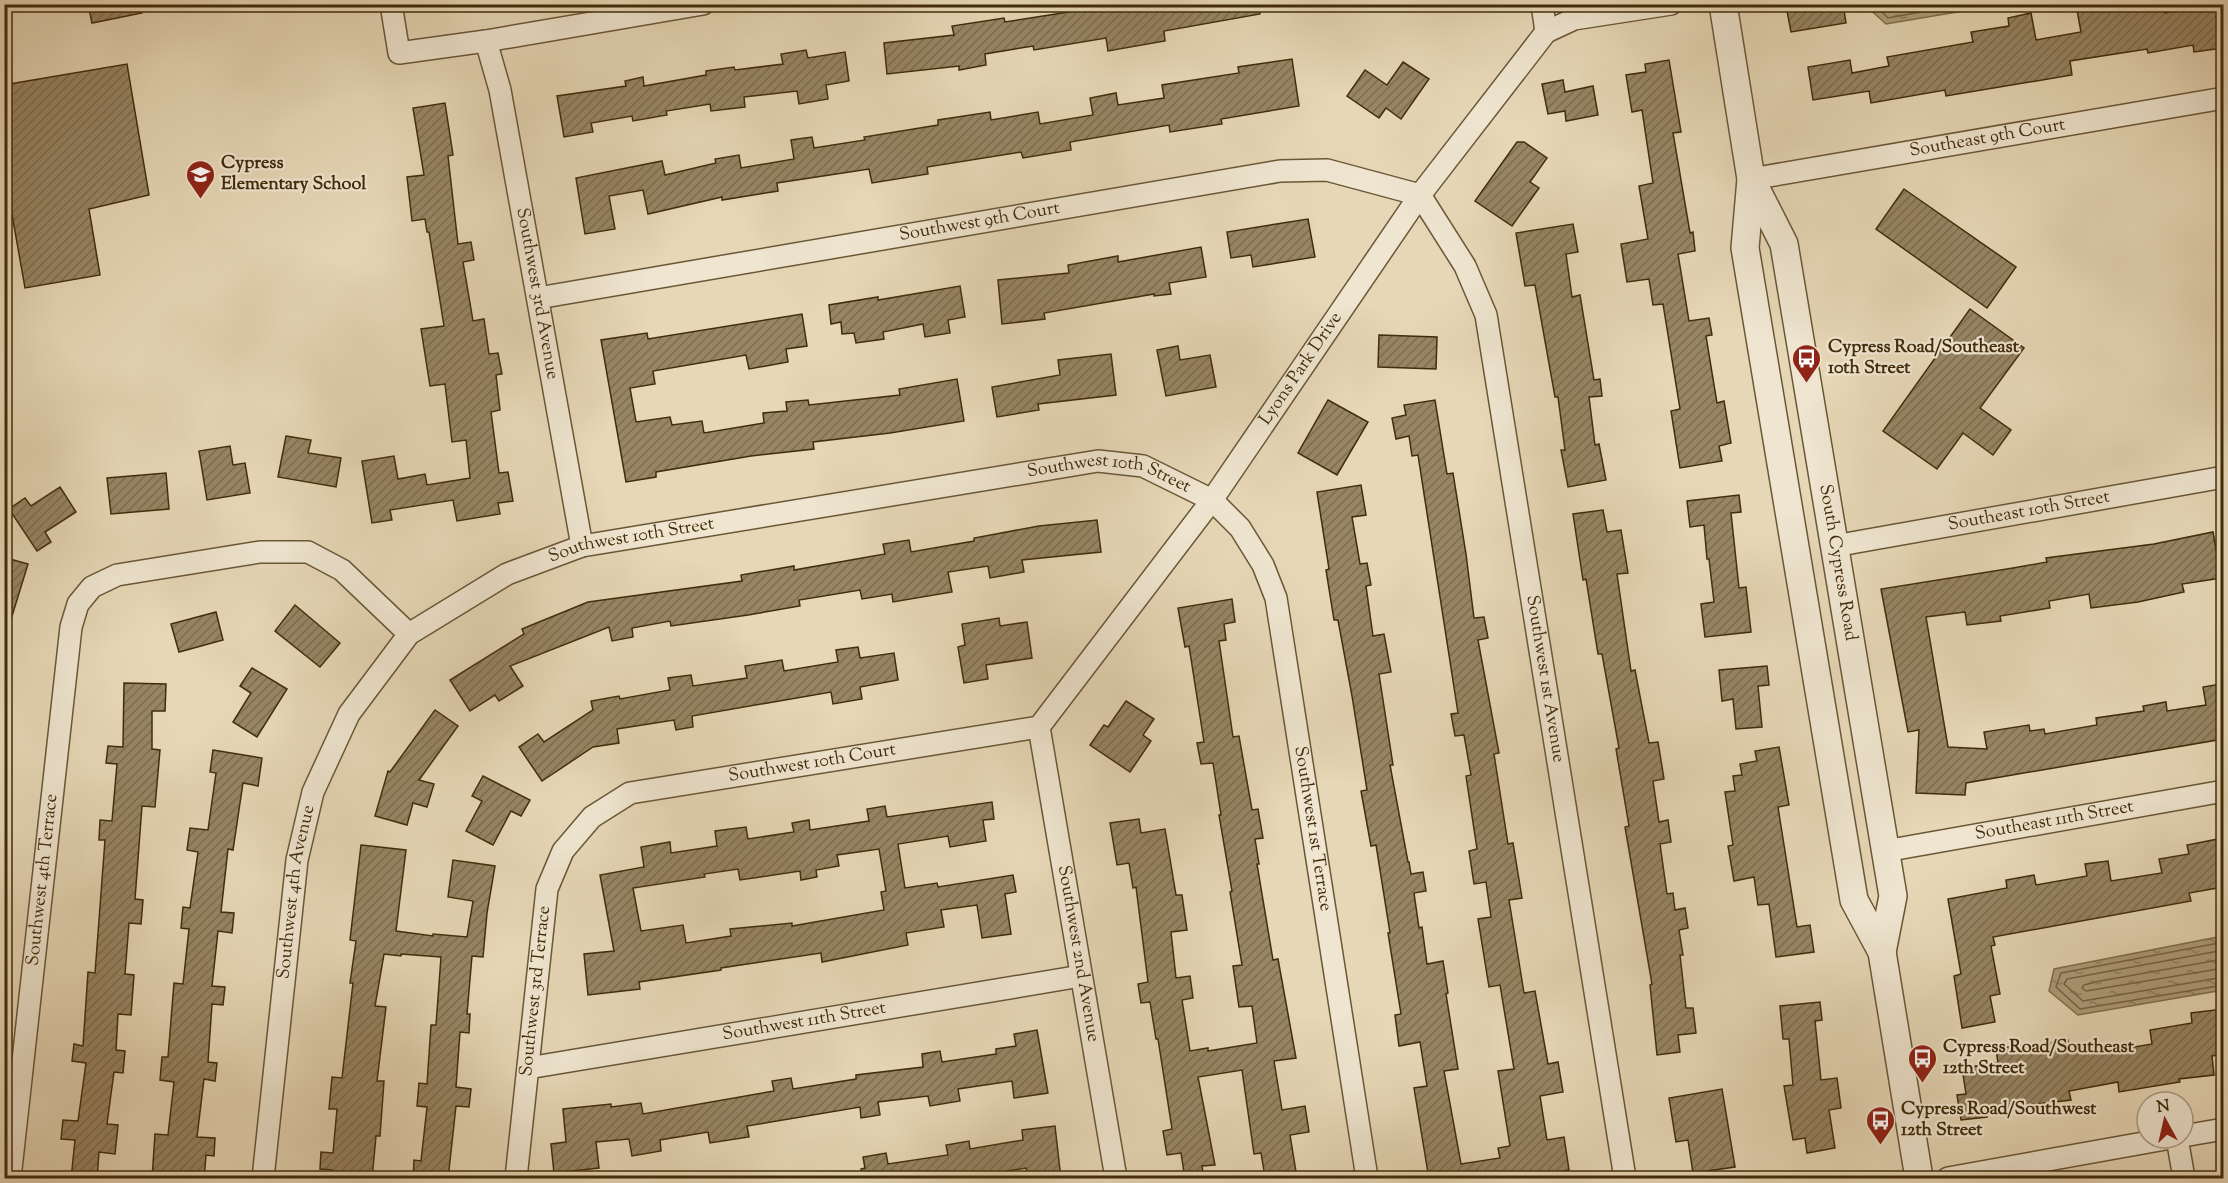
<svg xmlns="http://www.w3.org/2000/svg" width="2228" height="1183" viewBox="0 0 2228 1183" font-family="'Sorts Mill Goudy',serif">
<defs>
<pattern id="water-ripples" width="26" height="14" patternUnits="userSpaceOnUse" patternTransform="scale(1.5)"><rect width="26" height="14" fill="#ae9d7c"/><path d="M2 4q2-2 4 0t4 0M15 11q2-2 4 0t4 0" fill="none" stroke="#8f8064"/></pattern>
<pattern id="building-hatch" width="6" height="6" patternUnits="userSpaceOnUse" patternTransform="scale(1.5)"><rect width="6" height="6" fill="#978564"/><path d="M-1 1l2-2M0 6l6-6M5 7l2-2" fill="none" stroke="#7d6d51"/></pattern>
</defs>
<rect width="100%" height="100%" fill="#e6d7b6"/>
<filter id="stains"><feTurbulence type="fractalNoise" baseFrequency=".00333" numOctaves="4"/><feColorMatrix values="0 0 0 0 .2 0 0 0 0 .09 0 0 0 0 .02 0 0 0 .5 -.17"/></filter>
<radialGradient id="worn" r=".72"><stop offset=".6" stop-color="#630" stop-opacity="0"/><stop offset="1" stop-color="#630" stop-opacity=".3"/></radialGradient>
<g fill="url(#water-ripples)" stroke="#82704f" stroke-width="1.5">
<polygon points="1865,5 1999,5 1886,24"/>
<polygon points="2223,936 2223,990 2078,1015 2049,991 2054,969"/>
</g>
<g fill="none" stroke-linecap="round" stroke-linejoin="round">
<g stroke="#786444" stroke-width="1.5">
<polyline points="1874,4 1888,18 1964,4"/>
<polyline points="2224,942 2061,973 2056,987 2080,1009 2224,985"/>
<polyline points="2224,950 2067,979 2064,984 2083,1001 2224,977"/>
<polyline points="2224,959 2100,981 2084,985 2082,988 2086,991 2224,968"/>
</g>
</g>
<g fill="url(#building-hatch)" stroke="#412c0b" stroke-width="1.5" fill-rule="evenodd">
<polygon points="88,4 142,4 142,13 92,23"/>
<polygon points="1100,4 1118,4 1119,11 1157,4 1259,4 1260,14 1164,31 1165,41 1108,51 1106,38 1034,50 1033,46 985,54 986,65 959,70 959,66 887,74 884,43 954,35 952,26 1004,18 1005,22 1100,7"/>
<polygon points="1801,4 1843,4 1846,23 1791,32 1787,11 1802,9"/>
<polygon points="2110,4 2163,4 2165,13 2223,4 2223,48 2194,52 2193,45 2148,53 2147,49 2070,61 2072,75 1946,96 1945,90 1871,103 1869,91 1813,100 1808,67 1850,60 1852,73 1889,66 1887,57 1973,42 1971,32 2009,26 2008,18 2031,13 2036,40 2081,32 2077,10"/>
<polygon points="806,50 808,58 845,52 849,81 826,85 828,99 799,104 797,91 744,97 745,107 711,111 710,104 666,111 667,115 633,121 632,116 591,123 593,132 564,137 557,96 626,86 625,81 643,77 644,86 706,75 706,71 734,67 735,70 783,64 781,54"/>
<polygon points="1292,59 1299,106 1221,119 1222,124 1170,132 1169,125 1070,142 1071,150 1023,158 1021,152 927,167 928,174 872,183 869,169 777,183 778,191 722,200 722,197 648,214 643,190 609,196 615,229 585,234 576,178 662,161 665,175 716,163 715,159 739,155 741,168 794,159 791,140 812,137 814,148 865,140 864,137 938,125 938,120 990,112 991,120 1038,112 1040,124 1093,115 1090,98 1116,93 1118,105 1164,98 1162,85 1239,73 1238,67"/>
<polygon points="1669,60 1681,132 1673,133 1690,233 1693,232 1695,251 1678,254 1689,321 1709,318 1712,335 1706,336 1717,403 1724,401 1731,443 1719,446 1722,461 1680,468 1671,411 1680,409 1663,304 1653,305 1649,279 1627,282 1621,244 1648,239 1639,186 1653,183 1642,110 1632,112 1626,75 1646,72 1645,64"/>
<polygon points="1403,62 1429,79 1401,119 1386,108 1379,118 1347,96 1365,70 1387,85"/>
<polygon points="127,64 149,195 89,209 100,275 25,288 10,203 4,204 4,85"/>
<polygon points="1563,80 1565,92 1593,86 1598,115 1566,121 1565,111 1548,114 1542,84"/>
<polygon points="445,103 453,155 448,156 458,244 471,242 474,260 463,262 473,321 484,319 489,354 498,353 502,374 496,375 500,410 491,412 499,473 508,472 513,501 498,503 500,514 457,521 453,500 390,510 392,520 372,523 362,461 394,456 398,479 425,474 427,485 470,478 466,440 452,442 445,384 430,386 421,329 444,326 429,232 427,232 425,219 412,221 407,177 424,175 413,108"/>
<polygon points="1517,142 1524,142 1547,158 1530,182 1539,188 1512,226 1475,201"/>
<polygon points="1904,189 2016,267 1987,308 1876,229"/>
<polygon points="1308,219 1315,257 1253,267 1251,255 1231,258 1227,232"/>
<polygon points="1573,224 1578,252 1566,254 1572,297 1580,295 1594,380 1600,379 1602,396 1589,397 1595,445 1599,444 1606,480 1568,487 1561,450 1565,450 1558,397 1555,397 1535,285 1525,286 1516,233"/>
<polygon points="1201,247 1206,277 1169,283 1171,294 1154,296 1154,294 1044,313 1045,319 1002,324 998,280 1069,273 1068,265 1118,256 1118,262"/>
<polygon points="960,286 965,317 948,320 950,333 925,337 923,324 883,332 884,339 856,343 854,333 842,334 841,322 831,324 829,305 878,297 878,300"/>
<polygon points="1970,309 2024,348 1980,408 2011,430 1993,455 1963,433 1937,469 1883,431"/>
<polygon points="802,314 807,346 786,349 788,362 749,369 746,355 653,371 655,384 630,388 636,422 670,417 672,425 702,421 704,433 764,423 763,413 787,411 786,402 808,400 809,405 900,395 899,389 957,379 964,421 890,433 813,442 814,449 751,456 656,472 656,477 626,482 601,340 647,333 648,339"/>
<polygon points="1379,335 1437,337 1436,369 1378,367"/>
<polygon points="1178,346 1180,360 1210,355 1216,387 1166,396 1157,350"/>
<polygon points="1111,354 1116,395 1038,404 1039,410 997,417 992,387 1060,375 1058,360"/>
<polygon points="1328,400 1368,422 1337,475 1298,453"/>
<polygon points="1435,400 1447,474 1453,473 1466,554 1474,618 1484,617 1488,638 1478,640 1499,753 1494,754 1508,844 1513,843 1522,898 1509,900 1524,993 1535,991 1548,1064 1558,1062 1563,1092 1540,1096 1547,1140 1564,1137 1569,1170 1543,1175 1544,1179 1523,1179 1523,1175 1499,1179 1429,1179 1414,1088 1427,1086 1420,1042 1399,1046 1395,1015 1401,1014 1388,933 1390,933 1376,845 1371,846 1361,791 1367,790 1352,696 1338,620 1334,620 1326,570 1329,569 1317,492 1361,485 1366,515 1352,517 1360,564 1367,563 1371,585 1366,586 1373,636 1384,634 1391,672 1379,674 1393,765 1390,765 1408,862 1409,862 1411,874 1423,872 1426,891 1414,893 1419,928 1422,927 1427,964 1443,961 1448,993 1446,994 1458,1069 1444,1071 1461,1164 1500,1158 1498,1148 1510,1146 1498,1071 1514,1069 1500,985 1489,987 1478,919 1491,917 1486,882 1474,884 1469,851 1477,849 1466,776 1471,775 1464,735 1455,736 1451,714 1458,713 1418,455 1412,456 1409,436 1396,439 1392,418 1406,415 1404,405"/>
<polygon points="286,436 311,440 308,453 341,458 336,487 278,477"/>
<polygon points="230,446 233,465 245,463 250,493 207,500 199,451"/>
<polygon points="166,473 169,509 111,514 107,478"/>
<polygon points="60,487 76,512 45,532 51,542 37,551 9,509 25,498 31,506"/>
<polygon points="1739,495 1741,512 1731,513 1739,588 1746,587 1751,632 1705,637 1701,604 1714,602 1709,559 1707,559 1704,525 1690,527 1687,501"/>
<polygon points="1603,510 1607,532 1621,530 1628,573 1617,574 1631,671 1635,670 1649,743 1658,742 1664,779 1653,781 1659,822 1668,820 1671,842 1660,844 1667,894 1673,893 1675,910 1685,908 1688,928 1679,930 1683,955 1680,955 1686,1008 1693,1008 1696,1033 1678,1035 1680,1052 1657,1055 1650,985 1652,984 1625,827 1629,826 1616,749 1619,748 1602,654 1598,654 1586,579 1583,580 1573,514"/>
<polygon points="1097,520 1101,552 1022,560 1024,572 990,578 988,566 948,572 952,592 893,602 892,594 862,599 860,590 799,600 800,606 748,615 671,626 670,621 632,628 633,637 612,641 609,627 510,666 523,686 499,701 495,695 470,711 450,680 524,634 522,629 588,602 742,581 741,575 794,566 794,570 885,554 883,544 909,540 911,552 974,541 974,538 1039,526"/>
<polygon points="2213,532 2221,578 2182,584 2184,592 2138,602 2091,608 2089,594 2049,601 2050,608 2000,616 2001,621 1967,625 1965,612 1926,617 1948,747 1987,749 1984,732 2029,725 2030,731 2044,729 2045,734 2097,725 2096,718 2144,711 2143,706 2166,702 2167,711 2206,705 2203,687 2220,684 2221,690 2223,690 2223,739 1966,783 1965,795 1916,793 1919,730 1908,732 1881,589 2013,568 2047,562 2046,558 2154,544"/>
<polygon points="10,559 28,564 9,626 4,625 4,579"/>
<polygon points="1232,599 1235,622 1224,624 1226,640 1219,641 1233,737 1239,736 1252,810 1258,809 1263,838 1255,839 1259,864 1257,864 1273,960 1278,959 1296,1058 1274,1061 1282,1110 1305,1106 1309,1132 1290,1135 1296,1172 1265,1177 1261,1153 1254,1154 1242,1070 1198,1077 1215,1165 1202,1166 1204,1179 1185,1179 1181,1153 1167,1155 1163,1131 1172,1129 1158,1039 1156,1039 1150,1002 1141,1003 1138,984 1148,982 1136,887 1133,888 1129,863 1117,865 1110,823 1139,819 1141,833 1165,829 1176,895 1182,895 1187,930 1171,932 1176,978 1190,976 1193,998 1182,1000 1190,1051 1208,1048 1208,1051 1257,1043 1252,1006 1239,1007 1233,966 1242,965 1230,892 1232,891 1219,815 1221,815 1213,763 1201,764 1197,743 1204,742 1189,646 1185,647 1178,608"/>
<polygon points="295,605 340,643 320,667 275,631"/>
<polygon points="216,612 223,640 179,652 171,624"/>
<polygon points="999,618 1000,626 1027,622 1032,658 986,665 988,679 964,683 958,647 965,645 962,624"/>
<polygon points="858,647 860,658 894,653 898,680 860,687 862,699 833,704 831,692 692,716 693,727 676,730 674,720 617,729 619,743 593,747 542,781 519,747 538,734 544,742 593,710 591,701 619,696 620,699 670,690 668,678 691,675 693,686 747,678 745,666 782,660 784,671 838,662 836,650"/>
<polygon points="1767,666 1769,685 1758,686 1762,727 1736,729 1733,699 1722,701 1719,670"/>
<polygon points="252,668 287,689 257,737 233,722 251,693 240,686"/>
<polygon points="124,683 166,684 165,711 152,711 152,749 160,750 155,807 142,806 135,899 143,900 141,924 129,923 125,974 134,975 131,1015 118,1014 116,1050 125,1051 123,1073 114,1072 107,1124 118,1125 115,1154 99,1152 97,1179 71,1179 75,1140 61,1139 63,1120 78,1121 86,1063 72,1061 74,1044 83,1046 88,972 95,973 105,840 99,840 100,820 112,821 117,764 106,763 108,746 123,747"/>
<polygon points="1126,701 1154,719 1143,735 1151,741 1130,772 1090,745 1104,725 1108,727"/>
<polygon points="435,710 458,726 419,780 434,784 427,807 413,803 407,825 375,816 388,771 390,772"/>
<polygon points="1779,747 1789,805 1778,807 1797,927 1810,925 1814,952 1776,957 1769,904 1758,905 1754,877 1734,881 1728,846 1733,845 1725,792 1735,791 1733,776 1742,775 1740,764 1757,761 1755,751"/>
<polygon points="213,750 262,758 258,786 243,783 233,850 228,849 221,912 234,913 232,933 218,931 212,986 225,987 223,1005 212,1004 208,1062 217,1063 215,1081 204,1079 197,1137 215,1138 214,1156 206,1155 204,1179 152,1179 155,1134 168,1135 174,1082 160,1080 162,1057 168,1057 174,983 183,984 189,929 181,928 183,907 190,908 198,852 187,850 190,828 208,830 216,773 210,772"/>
<polygon points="483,776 530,800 521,816 511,811 493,845 466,831 482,801 472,796"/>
<path d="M 992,802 L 994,819 L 983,820 L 986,841 L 950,847 L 948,836 L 898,844 L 905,888 L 937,883 L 938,887 L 1013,875 L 1016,892 L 1005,894 L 1011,934 L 982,938 L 977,905 L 941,910 L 944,927 L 906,933 L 908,945 L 822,962 L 821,953 L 721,968 L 721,970 L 639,982 L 640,989 L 588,995 L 584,954 L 614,951 L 600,875 L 644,867 L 641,847 L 670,842 L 671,853 L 717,846 L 715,831 L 746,827 L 748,839 L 794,832 L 792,823 L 809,820 L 810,830 L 869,821 L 867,809 L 885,806 L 887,817 ZM 879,849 L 886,891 L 881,892 L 884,910 L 792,926 L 792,923 L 730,929 L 731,936 L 686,943 L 683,925 L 641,931 L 633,888 L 705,877 L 704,874 L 738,869 L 740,880 L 800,871 L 801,880 L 817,877 L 816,870 L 839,866 L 837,855 Z"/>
<polygon points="2223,838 2223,887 2189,893 2191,901 1993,937 1995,945 1991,946 2000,994 1990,996 1995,1022 1962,1028 1954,976 1961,974 1948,899 2007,888 2006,880 2034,875 2036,885 2087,876 2085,864 2108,861 2111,881 2162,873 2159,859 2189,854 2187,845"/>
<polygon points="361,845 406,850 396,931 433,936 433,934 467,937 473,901 448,897 453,860 495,866 487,913 483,957 472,956 467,1014 470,1014 469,1033 460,1032 456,1087 471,1089 469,1107 456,1106 448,1179 413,1179 414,1160 421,1161 427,1107 417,1106 419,1083 427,1084 431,1025 436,1025 441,957 401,954 401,956 384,954 375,1006 386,1007 377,1081 384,1081 380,1136 376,1136 372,1179 332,1179 332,1170 320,1169 321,1152 333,1153 337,1109 329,1109 332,1077 342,1078 353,983 350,983 356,941 350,940"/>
<polygon points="1820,1002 1822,1020 1815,1021 1821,1080 1837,1078 1841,1108 1829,1110 1835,1148 1807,1153 1805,1138 1793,1140 1784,1086 1793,1085 1789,1039 1783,1039 1780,1006"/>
<polygon points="2223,1009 2223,1054 2212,1056 2214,1075 2179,1079 2180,1082 2119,1092 2118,1082 2069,1091 2071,1100 1986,1110 1987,1117 1961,1120 1957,1095 1966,1094 1962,1068 1998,1063 1996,1049 2021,1045 2021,1048 2068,1040 2070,1050 2098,1045 2100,1053 2152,1044 2150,1030 2192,1023 2191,1013"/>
<polygon points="1037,1030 1048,1093 1014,1098 1012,1081 958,1089 960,1101 930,1106 928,1096 878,1102 880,1115 861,1118 860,1107 747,1126 749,1137 710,1143 708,1132 660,1140 661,1151 632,1156 629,1139 596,1142 599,1168 554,1173 551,1144 566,1142 563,1109 611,1104 611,1107 641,1103 643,1114 774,1091 772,1081 791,1078 793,1089 856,1079 856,1075 923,1067 922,1054 940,1051 942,1062 996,1054 996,1049 1016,1046 1014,1034"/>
<polygon points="1722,1089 1735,1167 1693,1173 1688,1140 1676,1142 1669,1098"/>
<polygon points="1055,1126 1061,1179 1028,1179 1026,1168 961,1179 862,1179 861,1169 865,1168 863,1157 886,1153 888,1164 948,1155 946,1145 969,1141 970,1149 1023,1140 1022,1130"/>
</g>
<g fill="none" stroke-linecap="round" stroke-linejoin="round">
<defs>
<g id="minor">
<polyline points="391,4 399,53 486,41 703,4"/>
<polyline points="1546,32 1574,19 1671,4"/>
<path id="s1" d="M 486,41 L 500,90 L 582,546"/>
<path id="s2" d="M 1751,179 L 2224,98"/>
<path id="s3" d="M 538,298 L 1280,171 L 1327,170 L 1420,195 L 1465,266 L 1486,315 L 1625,1178"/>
<path id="s4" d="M 1834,546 L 2224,477"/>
<path id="s5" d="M 1039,727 L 1212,500 L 1420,195 L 1546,32 L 1542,4"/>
<path id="s6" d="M 1039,727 L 1116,1178"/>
<path id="s7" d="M 1885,851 L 2224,791"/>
<path id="s8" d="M 528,1068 L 1081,976"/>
<polyline points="2183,1136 2224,1129"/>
<polyline points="2177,1138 2184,1178"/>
<path id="s9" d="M 10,1178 L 71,627 L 78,604 L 92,587 L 117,575 L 260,552 L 308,552 L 342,570 L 409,634"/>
<path id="s10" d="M 263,1178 L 297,860 L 313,792 L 349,714 L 409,634 L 507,574 L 582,546 L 1098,461 L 1143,466 L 1212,500 L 1240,528 L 1263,565 L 1276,598 L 1367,1178"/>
<path id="s11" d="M 516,1178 L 547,889 L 563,851 L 592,817 L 630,793 L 1039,727"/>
<polyline points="1948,1178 2171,1138"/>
</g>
<g id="tertiary">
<polyline points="1723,4 1751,179 1745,248 1854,900 1882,952 1919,1178"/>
<path id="s12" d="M 1751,179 L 1784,244 L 1893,896 L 1882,952"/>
</g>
</defs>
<use href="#minor" stroke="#6a5736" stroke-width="24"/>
<use href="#tertiary" stroke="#6a5736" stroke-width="30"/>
<use href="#minor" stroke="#efe5d0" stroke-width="21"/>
<use href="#tertiary" stroke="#efe5d0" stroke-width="27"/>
</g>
<defs>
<symbol id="school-pin" viewBox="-11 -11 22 30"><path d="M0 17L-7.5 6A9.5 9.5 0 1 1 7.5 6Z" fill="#8f2418" stroke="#efe5d0"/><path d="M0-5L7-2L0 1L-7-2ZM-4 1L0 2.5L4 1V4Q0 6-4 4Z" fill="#fff"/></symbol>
<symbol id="bus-pin" viewBox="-11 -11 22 30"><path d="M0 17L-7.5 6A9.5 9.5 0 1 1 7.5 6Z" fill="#8f2418" stroke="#efe5d0"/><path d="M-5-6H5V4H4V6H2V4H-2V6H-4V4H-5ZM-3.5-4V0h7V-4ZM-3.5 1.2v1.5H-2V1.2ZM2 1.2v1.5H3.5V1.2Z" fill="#fff"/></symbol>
</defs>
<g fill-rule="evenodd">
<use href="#school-pin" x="184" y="158" width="33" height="45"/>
<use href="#bus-pin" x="1790" y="342" width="33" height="45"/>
<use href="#bus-pin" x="1906" y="1042" width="33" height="45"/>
<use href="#bus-pin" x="1864" y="1104" width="33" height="45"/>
</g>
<g text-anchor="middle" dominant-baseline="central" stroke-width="4.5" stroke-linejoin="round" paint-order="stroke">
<g font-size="18" fill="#412c0b" stroke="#efe5d0">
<text stroke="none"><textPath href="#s2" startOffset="240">Southeast 9th Court</textPath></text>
<text stroke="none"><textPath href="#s3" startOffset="448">Southwest 9th Court</textPath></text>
<text stroke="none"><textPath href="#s1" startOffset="258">Southwest 3rd Avenue</textPath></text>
<text stroke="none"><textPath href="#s5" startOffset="444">Lyons Park Drive</textPath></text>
<text stroke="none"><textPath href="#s10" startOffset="1306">Southwest 10th Street</textPath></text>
<text stroke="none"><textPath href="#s4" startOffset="198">Southeast 10th Street</textPath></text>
<text stroke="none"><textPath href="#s10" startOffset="820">Southwest 10th Street</textPath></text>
<text stroke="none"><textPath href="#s12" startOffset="396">South Cypress Road</textPath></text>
<text stroke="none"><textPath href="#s3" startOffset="1402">Southwest 1st Avenue</textPath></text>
<text stroke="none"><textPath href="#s11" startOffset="606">Southwest 10th Court</textPath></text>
<text stroke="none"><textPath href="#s7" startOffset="172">Southeast 11th Street</textPath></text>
<text stroke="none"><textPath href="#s10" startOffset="1768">Southwest 1st Terrace</textPath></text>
<text stroke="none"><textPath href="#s9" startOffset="300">Southwest 4th Terrace</textPath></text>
<text stroke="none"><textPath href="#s10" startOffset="288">Southwest 4th Avenue</textPath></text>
<text stroke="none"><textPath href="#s6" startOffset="230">Southwest 2nd Avenue</textPath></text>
<text stroke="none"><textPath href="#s11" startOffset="188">Southwest 3rd Terrace</textPath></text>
<text stroke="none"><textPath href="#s8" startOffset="280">Southwest 11th Street</textPath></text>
</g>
<g font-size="18" font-weight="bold" fill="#412c0b" stroke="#efe5d0" text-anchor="start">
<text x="221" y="164">Cypress<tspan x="221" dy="21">Elementary School</tspan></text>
<text x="1828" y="348">Cypress Road/Southeast<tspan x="1828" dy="21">10th Street</tspan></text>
<text x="1943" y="1048">Cypress Road/Southeast<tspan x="1943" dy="21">12th Street</tspan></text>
<text x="1901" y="1110">Cypress Road/Southwest<tspan x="1901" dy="21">12th Street</tspan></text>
</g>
</g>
<rect width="2228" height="1183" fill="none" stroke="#e6d7b6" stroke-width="24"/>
<rect x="6" y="6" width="2216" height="1171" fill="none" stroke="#412c0b" stroke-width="3"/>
<rect x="12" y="12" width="2204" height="1159" fill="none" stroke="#412c0b" stroke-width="1.5"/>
<g transform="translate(2165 1120) rotate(352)"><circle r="28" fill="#efe5d0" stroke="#a99b81" stroke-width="1.5"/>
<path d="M0-4.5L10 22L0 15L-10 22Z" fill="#8f2418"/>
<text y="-9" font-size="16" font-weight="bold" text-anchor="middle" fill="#412c0b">N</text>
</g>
<rect width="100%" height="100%" filter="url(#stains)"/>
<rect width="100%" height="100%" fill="url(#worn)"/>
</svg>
